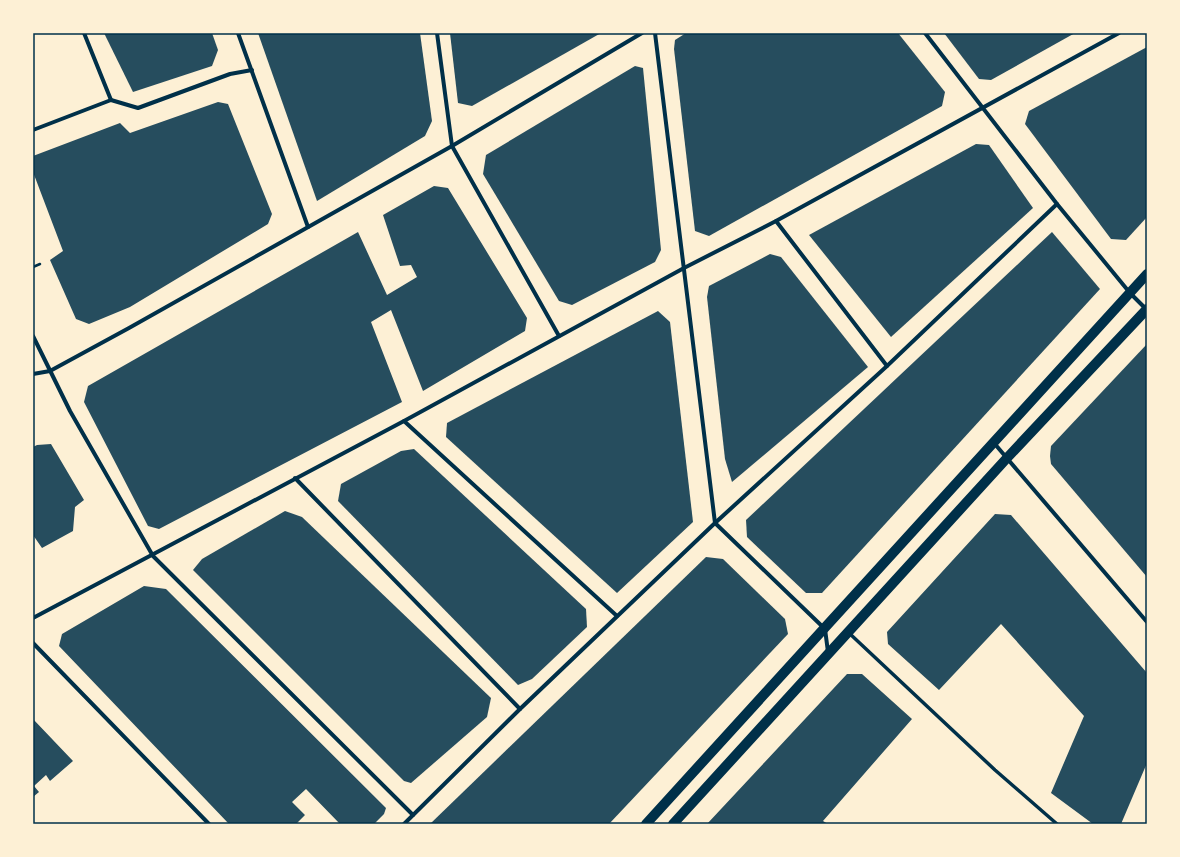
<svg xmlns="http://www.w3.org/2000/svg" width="1180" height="857" viewBox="0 0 1180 857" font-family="'Varela Round',sans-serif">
<rect width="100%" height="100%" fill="#fdf0d5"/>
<g fill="#264d5e">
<polygon points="104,33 212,33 218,50 212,66 133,92"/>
<polygon points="258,33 420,33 432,121 425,136 317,201"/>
<polygon points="450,33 601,33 472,106 458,103"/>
<polygon points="686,33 898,33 945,92 942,106 709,236 695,231 674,49 675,40"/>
<polygon points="944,33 1075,33 991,80 979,79"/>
<polygon points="1147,47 1147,217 1126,240 1111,239 1025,124 1029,111"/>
<polygon points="635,66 643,68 661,250 655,262 572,305 559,301 483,174 486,155"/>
<polygon points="218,102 228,104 272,214 268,224 130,307 89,324 76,319 50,260 63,251 33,172 33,156 120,123 130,133"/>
<polygon points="976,144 989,145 1033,208 891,337 809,235"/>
<polygon points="434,186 448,188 527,318 525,331 423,391 391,310 371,322 402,402 159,529 148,526 84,402 88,386 358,232 387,295 417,277 411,265 400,266 383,215"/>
<polygon points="1052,232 1100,289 822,593 806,593 747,537 746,520"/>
<polygon points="770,254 781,257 868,367 732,482 725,459 707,297 709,286"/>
<polygon points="658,311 670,322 693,522 617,593 446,437 447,423"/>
<polygon points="1147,344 1147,577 1051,464 1050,456 1051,446"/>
<polygon points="51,444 84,500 75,507 73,531 42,548 33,535 33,447 37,445"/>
<polygon points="414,449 586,609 587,627 532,679 518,685 338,501 341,484 401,451"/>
<polygon points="285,511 302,517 491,698 487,717 411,783 404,781 193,570 202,559"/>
<polygon points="995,514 1011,515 1147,673 1147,763 1121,824 1093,824 1051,793 1084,716 1001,624 939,690 888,644 887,632"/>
<polygon points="706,557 723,559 785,619 788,634 609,824 430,824"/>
<polygon points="144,586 166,589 386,808 384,814 374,824 340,824 306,789 292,802 305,815 296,824 229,824 59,646 62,634"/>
<polygon points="847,674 862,674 912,719 823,821 828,824 707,824"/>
<polygon points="33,719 73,761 50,781 46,775 34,786 39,792 33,797"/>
</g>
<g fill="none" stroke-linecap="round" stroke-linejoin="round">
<polyline stroke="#003049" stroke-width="2.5" points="33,267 40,264"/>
<polyline stroke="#003049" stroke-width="3.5" points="849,633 995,770 1057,824"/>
<g stroke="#003049" stroke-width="4">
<polyline points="84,33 111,100"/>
<polyline points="238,33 308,227"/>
<polyline points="437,33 452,146 559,336"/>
<polyline points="655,33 715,523 825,629 828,652"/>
<polyline points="925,33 1057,204 1130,293 1146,309"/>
<polyline points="33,130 111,100 138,108 230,74 252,70"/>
<polyline points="776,221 887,366"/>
<polyline points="33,336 70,411 153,556 413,815"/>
<polyline points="33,374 50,371 129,328 452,146 642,33"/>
<polyline points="404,421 617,616"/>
<polyline points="994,443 1147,622"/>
<polyline points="295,478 520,709"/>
<polyline points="33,618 404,421 684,268 776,221 1119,33"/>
<polyline points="33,643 209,824"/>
<polyline points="404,824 520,709 715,523 887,366 1057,204"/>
</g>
<g stroke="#003049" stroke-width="10">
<polyline points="646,824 1147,274"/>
<polyline points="673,824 1007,458 1147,309"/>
</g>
</g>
<rect width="1180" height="857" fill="none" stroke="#fdf0d5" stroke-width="68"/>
<rect x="34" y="34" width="1112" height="789" fill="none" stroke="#003049" stroke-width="1.5"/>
</svg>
